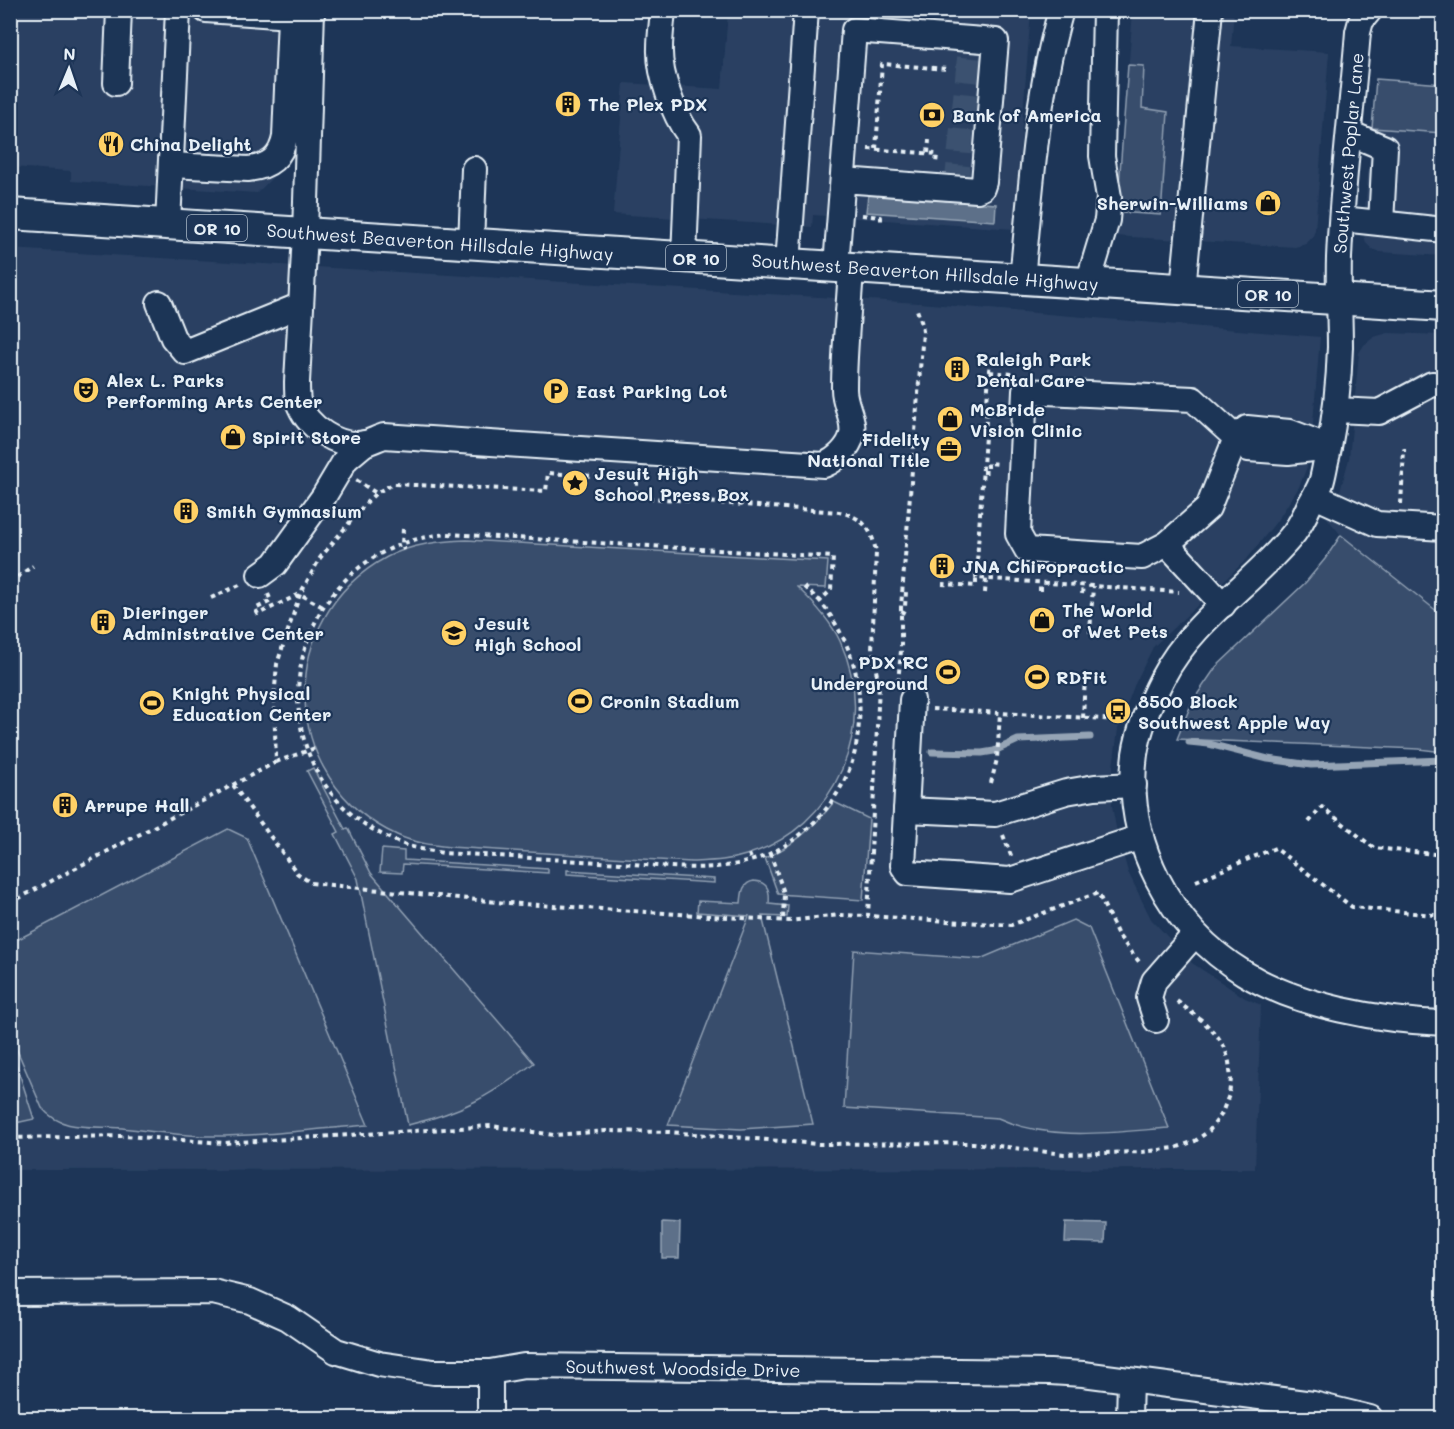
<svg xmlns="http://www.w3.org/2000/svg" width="1454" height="1429" viewBox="0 0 1454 1429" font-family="Mali,sans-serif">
<rect width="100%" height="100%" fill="#1d3557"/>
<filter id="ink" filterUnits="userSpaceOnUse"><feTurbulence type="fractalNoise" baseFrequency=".0167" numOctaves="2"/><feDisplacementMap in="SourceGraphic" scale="12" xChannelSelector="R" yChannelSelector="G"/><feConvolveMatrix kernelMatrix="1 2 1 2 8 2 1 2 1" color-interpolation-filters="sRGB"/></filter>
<g filter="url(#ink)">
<g fill="#2a4162">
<polygon points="10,11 280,11 280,170 257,193 71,181 71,171 11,167"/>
<polygon points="728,11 1031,11 1014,229 813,215 812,227 613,214 624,83 722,89"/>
<polygon points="1133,11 1234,11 1231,46 1329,52 1315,230 1313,236 1306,244 1295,247 1115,236"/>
<polygon points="1372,128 1443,133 1443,256 1380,252 1372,249 1366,243 1363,231"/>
<polygon points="10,249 919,303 1320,337 1310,459 1299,487 1279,518 1247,559 1153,647 1134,686 1118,729 1113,767 1112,806 1117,833 1128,872 1151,919 1192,963 1245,998 1261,1005 1255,1169 11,1170"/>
<polygon points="1388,333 1443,335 1443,616 1341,535 1327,518 1339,495 1349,459 1359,353 1364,345 1374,337"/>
</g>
<g fill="#374d6c" stroke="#909fb2" stroke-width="1.5">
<polygon points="1128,65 1144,66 1142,108 1168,112 1161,215 1117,212"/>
<polygon points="1376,79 1443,84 1443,133 1372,128"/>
<polygon points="1341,535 1443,616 1443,752 1419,749 1177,739 1192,702 1216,667 1306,582 1325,559"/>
<path d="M 467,540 L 828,561 L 826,588 L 797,587 C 814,603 830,620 840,641 C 879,726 837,828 746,855 C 728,861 710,861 691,862 L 450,847 C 432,845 414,843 397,835 C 279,782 273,618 387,557 C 412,544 440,541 467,540 Z"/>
<path d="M 313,768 L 345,829 L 348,828 L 371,873 L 534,1063 C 490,1096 462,1112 408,1125 L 358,879 L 335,834 L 339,832 L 307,771 Z"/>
<path d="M 834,802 L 869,819 L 863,900 L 778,894 L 765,858 C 794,846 815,826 834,802 Z"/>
<path d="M 228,829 L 247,838 L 368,1125 C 314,1129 258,1137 204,1136 C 176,1135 149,1131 122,1128 C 93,1125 63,1133 42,1108 L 11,1036 L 11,943 Z"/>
<polygon points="382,849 404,851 404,860 548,869 548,873 403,864 402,873 380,872"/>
<polygon points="567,870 714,879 714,883 567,874"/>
<path d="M 754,881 C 769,882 770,892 769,904 L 788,906 L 787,917 L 762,916 L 813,1124 L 741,1129 L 668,1125 L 749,916 L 697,912 L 698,901 L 741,903 C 742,893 742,883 754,881 Z"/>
<path d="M 1073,920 L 1089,928 L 1169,1128 C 1114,1132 1050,1142 998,1118 L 844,1108 L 854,950 L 980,959 Z"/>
<polygon points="11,1048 34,1119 11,1124 10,1124"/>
<polygon points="744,1414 804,1415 804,1418 744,1418"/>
</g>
<g fill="#5d7089" stroke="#95a4b5" stroke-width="1.5">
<polygon points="868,195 996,204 995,221 866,212"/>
<polygon points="662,1222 680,1223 679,1258 662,1258"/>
<polygon points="1066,1222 1106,1223 1105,1243 1065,1242"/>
</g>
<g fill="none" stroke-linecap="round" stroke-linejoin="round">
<g stroke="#95a4b5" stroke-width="7">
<polyline points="1189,742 1209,744 1268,759 1311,765 1444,760"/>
<polyline points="932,752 982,753 994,751 1018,740 1090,737"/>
</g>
<polyline stroke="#3b516f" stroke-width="24" stroke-dasharray="24 12" stroke-linecap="butt" points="956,189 971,38"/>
<defs>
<g id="minor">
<polyline points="206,10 305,17"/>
<path d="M 312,10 L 305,233 L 297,382 C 297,388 297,395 298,401 C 306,427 339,449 366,443 C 372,441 378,438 384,436 L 824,465 C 836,460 849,448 852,435 C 855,419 844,405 844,389 C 844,349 849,308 851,268"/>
<path d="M 663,10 C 662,23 660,35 660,48 C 659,74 673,114 689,135 L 684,257"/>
<path d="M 1370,10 L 1361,21 L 1358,32 C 1352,108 1342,183 1339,258 C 1338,288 1340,317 1340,347 C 1339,383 1335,418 1328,453 C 1325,463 1324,474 1321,483 C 1318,491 1313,499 1309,506 C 1305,515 1300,525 1294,533 C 1254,583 1193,619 1163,677 C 1151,700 1139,728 1135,754 C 1124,841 1170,928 1244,973 C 1297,1006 1381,1021 1444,1023"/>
<polyline points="116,83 119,10"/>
<polyline points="1349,133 1385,148 1381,223"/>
<path d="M 171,165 L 248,169 C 269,167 281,158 285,137 L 290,17"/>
<polyline points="1342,219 1444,230"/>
<polyline points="168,224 178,10"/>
<polyline points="471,244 474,169"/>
<polyline points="788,264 806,10"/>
<polyline points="836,266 854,30 996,41 984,182 982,188 977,190 843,180"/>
<path d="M 1022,279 C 1031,189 1036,98 1061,10"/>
<polyline points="1088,283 1107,220 1109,197 1102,156 1105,10"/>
<polyline points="1183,289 1210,10"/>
<polyline points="159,303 173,338 185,352 301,305"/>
<polygon points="1025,391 1193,399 1236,438 1208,508 1167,544 1142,557 1027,550 1018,534"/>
<polyline points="1336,410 1379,412 1432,384 1444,385"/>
<polygon points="1247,428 1290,432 1329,447 1288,452 1248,449 1236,438"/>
<polyline points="1315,496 1377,524 1444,528"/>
<polyline points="1167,544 1223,605"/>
<polyline points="260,575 275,564 324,496 346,459 365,443"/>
<polyline points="912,700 903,866 908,873 1010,880 1141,837"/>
<polyline points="906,810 995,814 1066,792 1095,787 1134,785"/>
<polyline points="1156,1020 1149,998 1154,981 1195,934"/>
<polyline points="10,1293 213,1292 250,1301 288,1318 336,1351 379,1364 434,1372 490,1372 524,1366 1050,1372 1083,1374 1313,1404 1370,1418"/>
<polyline points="490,1418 490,1372"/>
<polyline points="1129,1418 1130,1381"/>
</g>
<polyline id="major" points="10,214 1444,306"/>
</defs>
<use href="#minor" stroke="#e8f1f8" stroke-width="28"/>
<use href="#major" stroke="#e8f1f8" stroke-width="34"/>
<g stroke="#e8f1f8" stroke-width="4" stroke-dasharray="4.5 4.5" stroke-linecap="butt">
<polyline points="868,149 937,154 936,164"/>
<polyline points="876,149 882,64 947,69"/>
<polyline points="928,153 929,140"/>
<polyline points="862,215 881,217 881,223"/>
<polyline points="989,372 990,357"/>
<polyline points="1012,374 989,372 976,578 1179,592"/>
<polyline points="983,472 988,472 988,463 999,464"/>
<polyline points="356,480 376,493"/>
<polyline points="1401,504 1404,450 1406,450"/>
<polyline points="403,529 402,544 404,550"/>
<path d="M 448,534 L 833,557 L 831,590 L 820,601 C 855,647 866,689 856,746 C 847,797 801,847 750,861 C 708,873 663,866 620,863 C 561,860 502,856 443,853 C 429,850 415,849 403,844 C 240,783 276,548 448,534 Z"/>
<polyline points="10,582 33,566"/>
<polyline points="942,584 976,586 976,578"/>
<polyline points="804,587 820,601"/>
<polyline points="1040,591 1040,583"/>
<polyline points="985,593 986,579"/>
<polyline points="268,594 271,601 255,609 258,614 300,594 323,607"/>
<polyline points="1082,594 1083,585"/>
<polyline points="211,598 242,584"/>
<polyline points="902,614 905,607 906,592 909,592"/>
<polyline points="1090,633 1093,586"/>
<polyline points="898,682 901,651 901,607 923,332 922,324 916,307"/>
<polyline points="932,709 1122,720"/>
<polyline points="1083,718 1085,676"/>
<polyline points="276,762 315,748"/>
<polyline points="991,783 997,759 1000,713"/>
<polyline points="233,785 297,873 311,883 507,903 789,921 840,915 868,916"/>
<polyline points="1309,822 1322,807 1374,848 1444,855"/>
<polyline points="1003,835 1012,858"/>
<polyline points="770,853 784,893 783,920"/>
<polyline points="749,854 752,861"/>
<polyline points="1196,881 1275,848 1352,907 1444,916"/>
<path d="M 10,903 L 276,762 L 274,699 L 277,664 L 300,594 L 320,558 L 365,504 L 376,493 L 393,484 L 546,491 L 548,473 L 637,479 L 637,497 L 839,512 C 863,517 872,529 876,552 L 872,650 L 879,685 L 868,916 L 1011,925 L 1098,893 L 1118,935 L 1140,963"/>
<polyline points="10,1138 125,1136 224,1143 491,1126 554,1135 606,1131 669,1132 818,1144 973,1143 1064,1154 1142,1152 1175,1148 1195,1141 1209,1131 1221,1115 1229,1095 1231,1079 1229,1062 1225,1048 1218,1037 1204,1022 1174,999"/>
</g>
<use href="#minor" stroke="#1d3557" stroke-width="24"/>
<use href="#major" stroke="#1d3557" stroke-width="30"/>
</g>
</g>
<defs>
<symbol id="building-disc" viewBox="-11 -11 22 22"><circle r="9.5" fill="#ffd166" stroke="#1d3557"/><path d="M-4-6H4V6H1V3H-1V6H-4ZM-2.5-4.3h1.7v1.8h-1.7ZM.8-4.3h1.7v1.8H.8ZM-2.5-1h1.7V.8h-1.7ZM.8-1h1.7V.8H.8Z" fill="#111"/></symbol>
<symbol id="bank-disc" viewBox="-11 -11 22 22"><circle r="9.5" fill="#ffd166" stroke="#1d3557"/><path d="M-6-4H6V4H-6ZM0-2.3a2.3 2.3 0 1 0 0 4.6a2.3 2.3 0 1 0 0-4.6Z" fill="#111"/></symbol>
<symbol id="restaurant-disc" viewBox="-11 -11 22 22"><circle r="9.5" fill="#ffd166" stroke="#1d3557"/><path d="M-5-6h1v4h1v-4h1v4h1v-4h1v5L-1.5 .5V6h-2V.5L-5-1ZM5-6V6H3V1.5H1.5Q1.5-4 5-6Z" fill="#111"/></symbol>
<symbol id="shop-disc" viewBox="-11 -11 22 22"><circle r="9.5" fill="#ffd166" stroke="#1d3557"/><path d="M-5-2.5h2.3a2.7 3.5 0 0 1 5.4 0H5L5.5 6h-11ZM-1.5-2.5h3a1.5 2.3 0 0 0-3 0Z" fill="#111"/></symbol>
<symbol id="theatre-disc" viewBox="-11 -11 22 22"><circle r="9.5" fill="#ffd166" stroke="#1d3557"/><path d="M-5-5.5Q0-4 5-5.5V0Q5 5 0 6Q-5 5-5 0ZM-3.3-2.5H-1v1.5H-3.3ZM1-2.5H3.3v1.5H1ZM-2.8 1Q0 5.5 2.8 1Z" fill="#111"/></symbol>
<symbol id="parking-disc" viewBox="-11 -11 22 22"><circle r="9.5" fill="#ffd166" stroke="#1d3557"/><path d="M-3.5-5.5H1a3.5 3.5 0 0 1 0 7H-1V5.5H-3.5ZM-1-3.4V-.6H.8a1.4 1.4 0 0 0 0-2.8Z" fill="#111"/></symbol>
<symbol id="office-disc" viewBox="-11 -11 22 22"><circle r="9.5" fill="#ffd166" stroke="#1d3557"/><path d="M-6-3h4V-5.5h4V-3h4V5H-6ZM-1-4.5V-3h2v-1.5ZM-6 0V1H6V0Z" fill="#111"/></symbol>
<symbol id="sight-disc" viewBox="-11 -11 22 22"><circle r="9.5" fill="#ffd166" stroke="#1d3557"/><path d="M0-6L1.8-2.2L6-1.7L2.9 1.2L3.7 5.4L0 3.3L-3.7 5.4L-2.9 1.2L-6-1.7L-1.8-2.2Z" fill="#111"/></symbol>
<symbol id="school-disc" viewBox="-11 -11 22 22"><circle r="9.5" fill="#ffd166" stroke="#1d3557"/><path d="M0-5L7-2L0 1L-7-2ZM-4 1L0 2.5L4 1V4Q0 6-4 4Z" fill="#111"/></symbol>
<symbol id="stadium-disc" viewBox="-11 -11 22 22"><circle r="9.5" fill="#ffd166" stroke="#1d3557"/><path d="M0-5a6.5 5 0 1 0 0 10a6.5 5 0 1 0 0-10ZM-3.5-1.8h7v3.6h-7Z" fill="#111"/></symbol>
<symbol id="bus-disc" viewBox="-11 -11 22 22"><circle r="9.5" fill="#ffd166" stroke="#1d3557"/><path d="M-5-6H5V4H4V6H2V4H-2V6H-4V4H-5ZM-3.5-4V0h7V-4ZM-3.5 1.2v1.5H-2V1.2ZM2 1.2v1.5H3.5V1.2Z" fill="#111"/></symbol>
</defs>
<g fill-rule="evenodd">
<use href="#building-disc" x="553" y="89" width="30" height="30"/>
<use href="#bank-disc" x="917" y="100" width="30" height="30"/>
<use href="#restaurant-disc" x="96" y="129" width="30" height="30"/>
<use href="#shop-disc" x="1253" y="188" width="30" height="30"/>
<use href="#building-disc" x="942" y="354" width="30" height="30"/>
<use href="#theatre-disc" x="71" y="375" width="30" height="30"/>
<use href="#parking-disc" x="541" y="376" width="30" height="30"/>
<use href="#shop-disc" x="935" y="404" width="30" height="30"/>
<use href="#shop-disc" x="218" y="422" width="30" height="30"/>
<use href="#office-disc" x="934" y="434" width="30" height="30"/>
<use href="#sight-disc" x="560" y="468" width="30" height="30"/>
<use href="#building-disc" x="171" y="496" width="30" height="30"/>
<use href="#building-disc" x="927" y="551" width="30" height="30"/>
<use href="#shop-disc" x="1027" y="605" width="30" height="30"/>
<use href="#building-disc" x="88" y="607" width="30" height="30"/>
<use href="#school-disc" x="439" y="618" width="30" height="30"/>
<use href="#stadium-disc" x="933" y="657" width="30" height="30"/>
<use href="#stadium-disc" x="1022" y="662" width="30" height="30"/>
<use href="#stadium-disc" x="565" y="686" width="30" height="30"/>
<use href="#stadium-disc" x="137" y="688" width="30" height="30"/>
<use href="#bus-disc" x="1103" y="696" width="30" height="30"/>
<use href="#building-disc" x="50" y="790" width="30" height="30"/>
</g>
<g text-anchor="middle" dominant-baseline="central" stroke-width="4.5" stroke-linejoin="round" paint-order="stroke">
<g fill="#1d3557" stroke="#abb9c8" stroke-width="1.5">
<rect x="187" y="215" width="60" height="26" rx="4.5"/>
<rect x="666" y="245" width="60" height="26" rx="4.5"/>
<rect x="1238" y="281" width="60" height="26" rx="4.5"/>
</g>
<g font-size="16" font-weight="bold" fill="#e8f1f8">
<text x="217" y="228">OR 10</text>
<text x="696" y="258">OR 10</text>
<text x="1268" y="294">OR 10</text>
</g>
<g font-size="18" font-weight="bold" fill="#e8f1f8" stroke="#1d3557" text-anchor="start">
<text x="588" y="104">The Plex PDX</text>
<text x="952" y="115">Bank of America</text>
<text x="130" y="144">China Delight</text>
<text x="1248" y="203" text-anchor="end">Sherwin-Williams</text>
<text x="976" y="359">Raleigh Park<tspan x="976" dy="21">Dental Care</tspan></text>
<text x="106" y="380">Alex L. Parks<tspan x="106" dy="21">Performing Arts Center</tspan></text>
<text x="576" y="391">East Parking Lot</text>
<text x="970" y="409">McBride<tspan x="970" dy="21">Vision Clinic</tspan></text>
<text x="252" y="437">Spirit Store</text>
<text x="930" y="439" text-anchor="end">Fidelity<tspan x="930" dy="21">National Title</tspan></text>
<text x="594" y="473">Jesuit High<tspan x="594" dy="21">School Press Box</tspan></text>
<text x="206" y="511">Smith Gymnasium</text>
<text x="962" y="566">JNA Chiropractic</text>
<text x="1062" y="610">The World<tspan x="1062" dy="21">of Wet Pets</tspan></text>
<text x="122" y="612">Dieringer<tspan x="122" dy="21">Administrative Center</tspan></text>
<text x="474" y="623">Jesuit<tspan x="474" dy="21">High School</tspan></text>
<text x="928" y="662" text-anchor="end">PDX RC<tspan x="928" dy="21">Underground</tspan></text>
<text x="1056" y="677">RDFit</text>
<text x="172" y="693">Knight Physical<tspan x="172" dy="21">Education Center</tspan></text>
<text x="600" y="701">Cronin Stadium</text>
<text x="1138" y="701">8500 Block<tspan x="1138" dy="21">Southwest Apple Way</tspan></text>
<text x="84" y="805">Arrupe Hall</text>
</g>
<g font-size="18" fill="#e8f1f8" stroke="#1d3557">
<text transform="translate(1348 153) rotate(-85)">Southwest Poplar Lane</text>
<text transform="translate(440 242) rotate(4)">Southwest Beaverton Hillsdale Highway</text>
<text transform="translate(925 272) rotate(4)">Southwest Beaverton Hillsdale Highway</text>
<text transform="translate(683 1368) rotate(1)">Southwest Woodside Drive</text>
</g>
</g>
<rect width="1454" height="1429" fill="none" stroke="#1d3557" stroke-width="36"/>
<rect x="18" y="18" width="1418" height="1393" fill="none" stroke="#e8f1f8" stroke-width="2" filter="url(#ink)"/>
<g transform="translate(69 69) rotate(2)" stroke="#1d3557" stroke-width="4.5" paint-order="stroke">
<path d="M0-4.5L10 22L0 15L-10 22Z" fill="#e8f1f8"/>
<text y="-9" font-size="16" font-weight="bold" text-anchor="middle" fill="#e8f1f8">N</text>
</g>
</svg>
